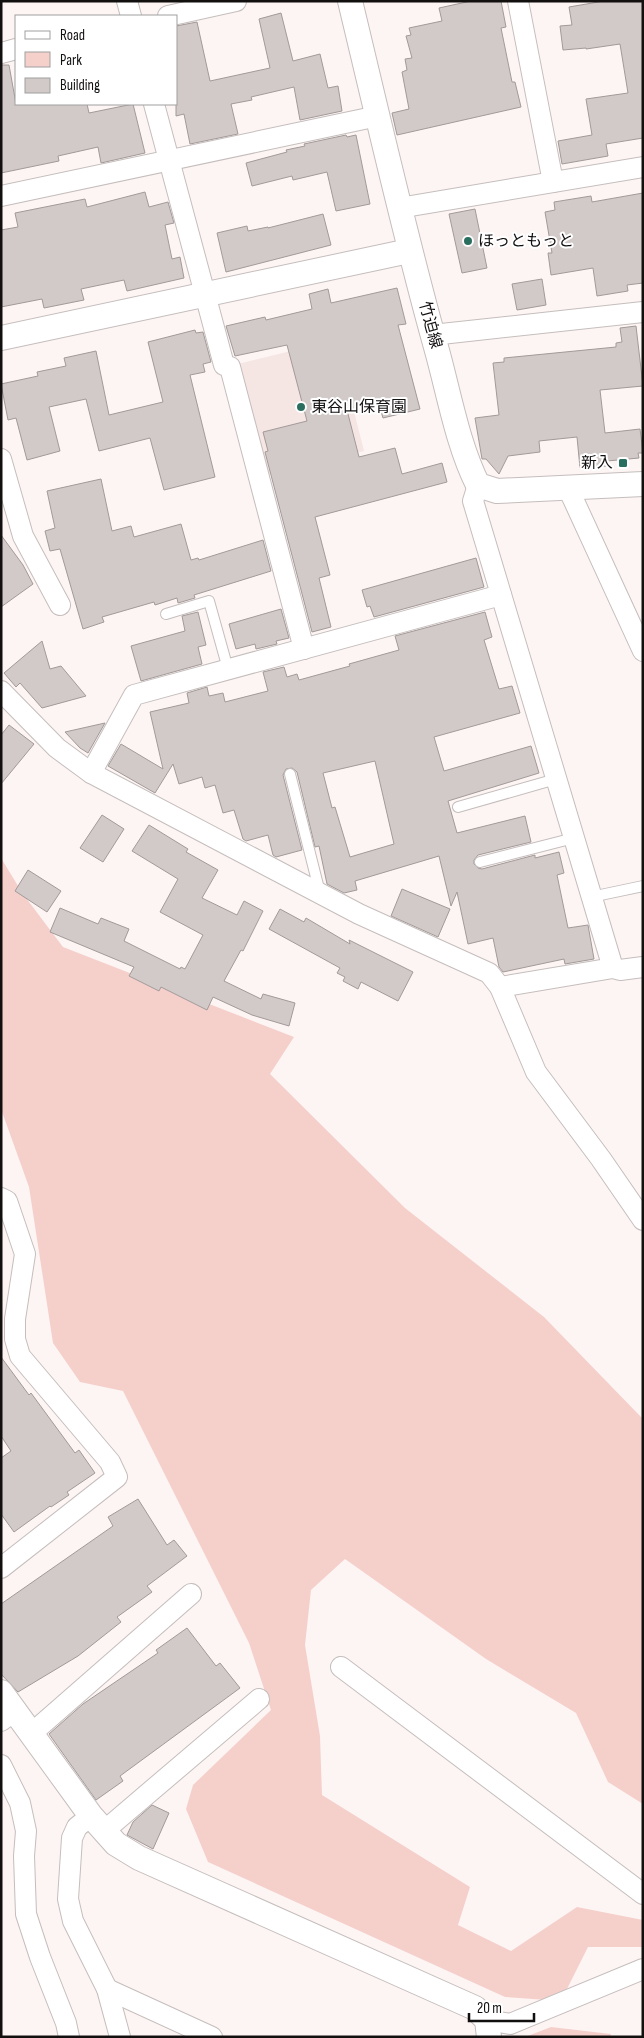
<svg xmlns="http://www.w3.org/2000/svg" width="644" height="2038" viewBox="0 0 644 2038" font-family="'Sofia Sans Condensed','Noto Sans JP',sans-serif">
<rect width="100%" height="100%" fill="#fdf5f4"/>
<polygon fill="#f5e5e3" points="336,340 364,451 267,475 238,364"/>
<g fill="#f5d0cb">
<polygon points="1,858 23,894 63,947 294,1037 270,1074 405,1208 544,1317 642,1418 643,1804 608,1782 576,1713 486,1659 345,1559 311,1590 305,1645 320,1736 322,1795 470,1887 458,1925 511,1951 577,1907 643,1920 643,1947 588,1947 561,2001 505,1997 208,1862 186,1809 193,1785 271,1710 249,1643 123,1391 80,1382 53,1343 29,1187 1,1109"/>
<polygon points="551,2027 611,2034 610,2037 525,2037"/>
</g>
<g fill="#d1cac9" stroke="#a29a99" fill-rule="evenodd">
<polygon points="471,1 501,1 506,27 501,28 512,82 515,82 521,107 397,135 392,113 409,109 402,72 407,70 405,59 412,58 406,36 411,35 409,28 442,21 439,8"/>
<polygon points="604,1 643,1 643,138 606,144 608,156 562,164 558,141 592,135 586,99 628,93 620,44 586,49 586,48 563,50 560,26 572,25 569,7"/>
<polygon points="281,13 293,61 320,54 328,88 338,86 342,111 300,120 294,87 251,97 252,100 231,104 238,134 190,144 184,114 176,116 176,26 197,22 210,81 270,68 259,19"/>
<polygon points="1,65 9,65 16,104 87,104 89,113 133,104 145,153 101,163 98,147 58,156 59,161 1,173"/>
<polygon points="346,135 347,137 356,135 370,204 336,211 327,172 293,180 292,176 252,186 246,163 287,152 286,150 305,146 304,144"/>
<polygon points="145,192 149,207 168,202 174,223 165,225 172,259 180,257 184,278 127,291 124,280 81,289 84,300 44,308 42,299 1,307 1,230 18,227 15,213 85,199 87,207"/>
<polygon points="643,193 643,283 627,285 628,291 597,296 593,268 551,275 548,253 552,253 545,212 555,210 554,202 591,196 592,202"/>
<polygon points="475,209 487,268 462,273 449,214"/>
<polygon points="323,214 331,245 226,272 217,233 247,226 248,231 268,227 268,228"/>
<polygon points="542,279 546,305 517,310 512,284"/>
<polygon points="397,288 406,324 398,325 420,409 383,418 378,402 347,410 359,457 395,448 402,474 442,463 447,482 315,517 330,575 319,578 331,627 312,632 265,452 268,451 263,432 307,421 287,345 235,356 226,326 265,317 266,320 312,309 309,294 328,289 331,303"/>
<polygon points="636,326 643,386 600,390 605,433 640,429 643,453 638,453 639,458 607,461 607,466 580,468 577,437 539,441 540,452 508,456 499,474 486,459 482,459 475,418 499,415 493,363 504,362 504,358 616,347 616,343 622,342 620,328"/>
<polygon points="195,330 196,333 203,332 211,362 203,364 205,372 190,375 215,477 164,490 150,438 99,451 86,399 49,407 60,451 27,460 16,418 8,420 1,384 38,376 37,372 66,366 64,358 96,351 109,415 163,402 148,342"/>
<polygon points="101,479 112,531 131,526 134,537 181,524 191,560 198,558 199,560 263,540 271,571 194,595 195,598 178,603 177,598 155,605 154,602 102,617 104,622 83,629 60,549 50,551 45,531 55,528 47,491"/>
<polygon points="1,535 23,565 33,584 1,607"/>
<polygon points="476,558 484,587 374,617 370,606 367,607 362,590"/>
<polygon points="281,609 289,638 276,641 277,644 256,649 255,644 236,649 229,624"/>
<polygon points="198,612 206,645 198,647 202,664 141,681 131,646 185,631 182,616"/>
<path d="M 485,612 L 492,637 L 484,640 L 499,689 L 512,686 L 520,713 L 434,737 L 444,771 L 531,746 L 539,773 L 448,801 L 457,833 L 525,816 L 531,842 L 478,855 L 474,860 L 474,864 L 478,868 L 482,869 L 535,855 L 535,858 L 559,852 L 564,873 L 557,875 L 568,928 L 588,925 L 594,959 L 565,964 L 564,959 L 503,972 L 499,967 L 493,938 L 468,944 L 457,892 L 451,906 L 439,856 L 355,881 L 357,890 L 344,893 L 327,884 L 319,846 L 315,847 L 297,772 L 292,768 L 286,769 L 283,775 L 302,850 L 276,857 L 273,855 L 268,835 L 246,841 L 243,839 L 234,810 L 223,813 L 215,785 L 205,788 L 202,777 L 179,784 L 173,764 L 155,793 L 108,766 L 121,744 L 163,769 L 150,712 L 189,703 L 187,693 L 207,687 L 209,696 L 223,693 L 225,702 L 268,691 L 263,672 L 284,667 L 287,677 L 297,674 L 299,680 L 350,666 L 349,664 L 399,650 L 395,636 ZM 375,761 L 394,844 L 350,857 L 335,807 L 332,808 L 323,773 Z"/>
<polygon points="42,641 50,669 61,666 86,696 42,708 20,683 16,687 4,673"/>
<polygon points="105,723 88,753 80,748 65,732"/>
<polygon points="9,725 34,744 1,784 1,735"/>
<polygon points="102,815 124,829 103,862 80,848"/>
<polygon points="149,825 188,849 186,852 218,870 202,898 237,915 244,901 263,911 243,951 241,950 224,981 261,999 263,994 295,1003 289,1026 252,1015 213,997 207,1010 161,987 159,991 129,976 134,967 50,932 60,908 98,924 101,918 129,929 124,941 180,969 181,967 185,969 203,935 160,912 178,879 132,851"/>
<polygon points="28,870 61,891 47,912 15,891"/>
<polygon points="402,889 450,909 438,937 391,916"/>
<polygon points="280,909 304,922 306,918 350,944 349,940 413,972 398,1001 361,982 358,989 343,981 345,977 337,973 340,968 269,929"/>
<polygon points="1,1357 29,1395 31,1393 75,1453 79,1450 95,1473 67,1492 69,1495 51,1507 50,1506 14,1532 1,1514 1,1458 11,1451 1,1436"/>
<polygon points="138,1499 167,1545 174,1540 187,1556 147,1586 152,1592 117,1617 121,1622 78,1656 18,1692 1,1674 1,1604 113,1526 108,1517"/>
<polygon points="187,1628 216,1666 220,1663 240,1688 120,1776 123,1781 96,1800 49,1734 83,1704 158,1653 156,1650"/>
<polygon points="152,1805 169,1813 153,1849 127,1835 133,1822"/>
</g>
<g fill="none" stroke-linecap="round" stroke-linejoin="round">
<defs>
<g id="service">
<polyline points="166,614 209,601 228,669"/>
<polyline points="290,774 320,893"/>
<polyline points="458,807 556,779"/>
<polyline points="480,862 574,838"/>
<polyline points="591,897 643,886"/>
</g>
<g id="minor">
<polyline points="127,1 131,16"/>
<polyline points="518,1 553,182"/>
<polyline points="168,16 236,1"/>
<polyline points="1,53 16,49"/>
<polyline points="154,104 224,365 230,367 304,649"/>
<polyline points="1,196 378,116"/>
<polyline points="399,208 643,167"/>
<polyline points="432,335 643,312"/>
<polyline points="1,459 23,536 60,605"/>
<polyline points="478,485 473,501 613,968"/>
<polyline points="568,488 643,651"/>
<polyline points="1,691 57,748 91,773 359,914 489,973 500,987 536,1072 601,1159 643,1220"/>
<polyline points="91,773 134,695 501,595"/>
<polyline points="500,987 613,968 620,970 643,967"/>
<polyline points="1,1198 7,1201 25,1254 15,1319 15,1339 20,1356 110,1462 117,1477 1,1568"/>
<polyline points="341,1667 643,1894"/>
<polyline points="1,1721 16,1710"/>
<polyline points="32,1733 191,1594"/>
<polyline points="1,1765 20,1803 26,1831 24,1856 26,1914 40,1957 66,2023 69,2037"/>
<polyline points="91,1816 77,1827 72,1838 68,1899 73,1921 107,1989 120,2037"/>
<polyline points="104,1831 259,1699"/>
<polyline points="107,1989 212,2037"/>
<polyline points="487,2020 510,2024 643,1969"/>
</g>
<g id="tertiary">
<path d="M 350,1 C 378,117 404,233 436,347 C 449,393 457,443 478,485 L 497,491 L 643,484"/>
<polyline points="1,338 409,251"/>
<polyline points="1,1692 91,1816 116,1844 139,1858 475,2008 487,2020 489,2037"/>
</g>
</defs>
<use href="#service" stroke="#c5bebd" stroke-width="12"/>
<use href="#minor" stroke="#c5bebd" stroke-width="22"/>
<use href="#tertiary" stroke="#c5bebd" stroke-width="26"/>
<use href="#service" stroke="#fff" stroke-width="10"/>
<use href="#minor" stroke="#fff" stroke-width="20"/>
<use href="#tertiary" stroke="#fff" stroke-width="24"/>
</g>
<g fill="#2a6e5f" stroke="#fff" stroke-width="2">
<circle cx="468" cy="241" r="5"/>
<circle cx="301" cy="407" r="5"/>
<rect x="618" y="458" width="10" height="10" rx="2.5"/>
</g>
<g text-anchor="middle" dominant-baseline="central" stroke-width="4" stroke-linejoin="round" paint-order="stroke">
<g font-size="16" fill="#120f0f" stroke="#fff" text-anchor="start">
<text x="478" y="241">ほっともっと</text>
<text x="311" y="407">東谷山保育園</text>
<text x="613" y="463" text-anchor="end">新入</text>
</g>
<g font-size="16" fill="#120f0f" stroke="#fff">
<text transform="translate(430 325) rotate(75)">竹迫線</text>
</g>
</g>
<rect width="644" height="2038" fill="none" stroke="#120f0f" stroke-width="5"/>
<rect x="15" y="15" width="162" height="90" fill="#ffffff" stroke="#a09f9f"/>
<rect x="25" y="31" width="25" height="8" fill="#ffffff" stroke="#a09f9f"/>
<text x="60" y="40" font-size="15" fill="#120f0f">Road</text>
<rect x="25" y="52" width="25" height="15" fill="#f5d0cb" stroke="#a09f9f"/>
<text x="60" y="65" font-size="15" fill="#120f0f">Park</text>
<rect x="25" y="78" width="25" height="15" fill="#d1cac9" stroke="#a09f9f"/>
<text x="60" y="90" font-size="15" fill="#120f0f">Building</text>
<path d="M469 2013v8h65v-8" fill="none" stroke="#120f0f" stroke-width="2.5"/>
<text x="477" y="2013" font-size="15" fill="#120f0f" stroke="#ffffff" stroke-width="4" paint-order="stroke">20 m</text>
</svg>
